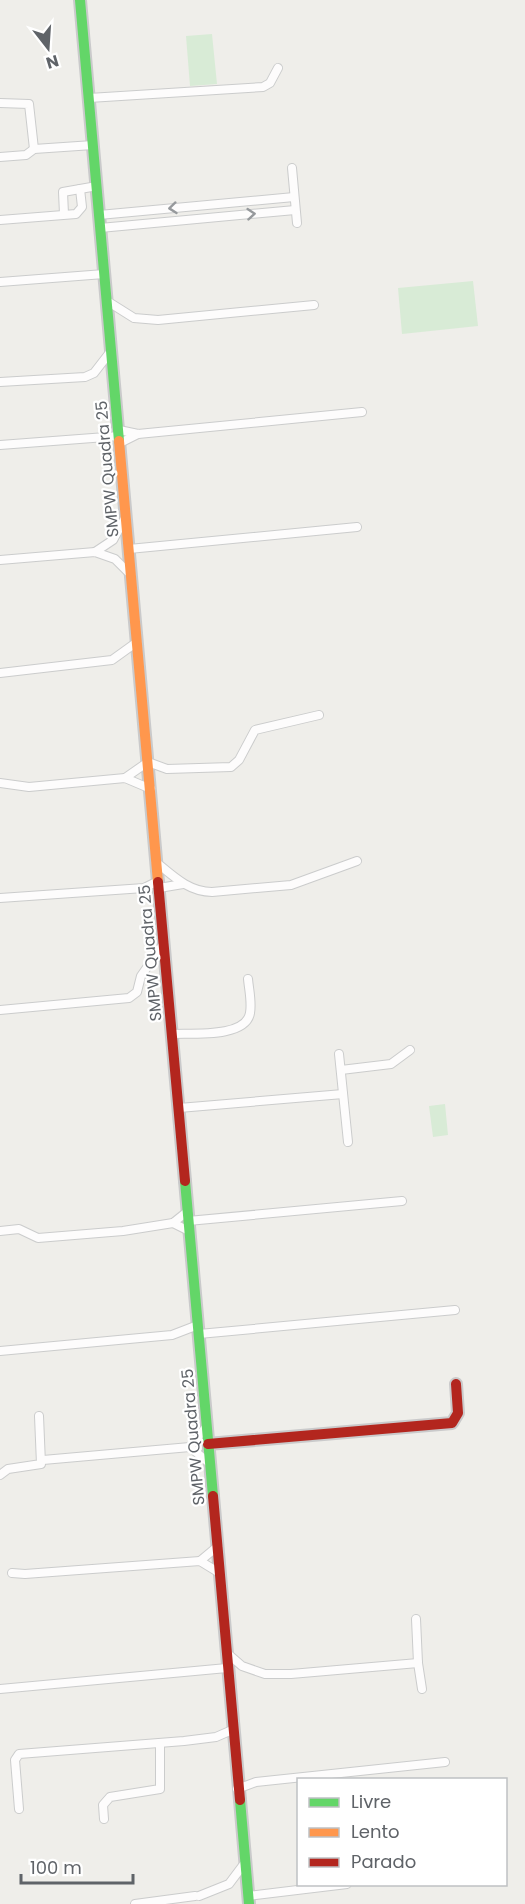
<svg xmlns="http://www.w3.org/2000/svg" width="525" height="1904" viewBox="0 0 525 1904" font-family="Poppins,sans-serif">
<rect width="100%" height="100%" fill="#efeeea"/>
<g fill="#d8ebd6">
<polygon points="212,34 217,84 190,86 186,36"/>
<polygon points="473,281 478,326 402,334 398,288"/>
<polygon points="445,1104 448,1135 433,1137 429,1106"/>
</g>
<g fill="none" stroke-linecap="round" stroke-linejoin="round">
<defs>
<g id="street">
<polyline points="89,98 263,87 270,83 278,68"/>
<polyline points="0,103 29,104 34,149"/>
<polyline points="0,157 26,155 34,149 93,145"/>
<polyline points="292,168 297,223"/>
<polyline points="64,214 63,192 97,186"/>
<polyline points="99,215 294,197"/>
<polyline points="0,220 76,214 82,207 80,189"/>
<polyline points="100,228 295,210"/>
<polyline points="0,282 104,274"/>
<polyline points="107,301 134,318 158,320 314,305"/>
<polyline points="0,382 85,377 94,373 111,351"/>
<polyline points="119,430 138,434 362,412"/>
<polyline points="120,443 138,434"/>
<polyline points="0,445 119,436"/>
<polyline points="129,549 357,527"/>
<polyline points="95,552 113,540 125,518"/>
<polyline points="0,560 95,552 115,559 131,575"/>
<polyline points="0,673 112,660 137,642"/>
<polyline points="125,778 148,762 167,769 231,767 239,760 255,730 319,715"/>
<polyline points="0,783 29,787 125,778 151,789"/>
<path d="M 156,862 C 173,876 189,892 212,892 L 291,885 L 357,861"/>
<polyline points="159,888 183,884"/>
<polyline points="0,898 144,888 158,881"/>
<polyline points="0,1010 129,998 137,992 141,976 164,943"/>
<path d="M 172,1034 C 192,1033 246,1038 250,1013 C 252,1002 249,990 248,979"/>
<polyline points="339,1054 348,1142"/>
<polyline points="341,1070 391,1064 410,1050"/>
<polyline points="179,1108 343,1094"/>
<polyline points="188,1221 402,1201"/>
<polyline points="173,1223 189,1231"/>
<polyline points="0,1231 19,1229 38,1238 123,1231 173,1223 188,1211"/>
<polyline points="199,1334 455,1310"/>
<polyline points="0,1351 172,1335 198,1325"/>
<polyline points="190,1447 209,1463"/>
<polyline points="43,1460 190,1447 206,1427"/>
<polyline points="0,1475 8,1469 41,1464 39,1416"/>
<polyline points="200,1561 218,1546"/>
<polyline points="12,1573 25,1574 200,1561 218,1572"/>
<polyline points="416,1619 418,1663 422,1689"/>
<polyline points="227,1653 242,1666 265,1674 291,1674 418,1663"/>
<polyline points="0,1689 227,1668"/>
<polyline points="237,1789 256,1782 445,1762"/>
<polyline points="19,1809 15,1760 19,1754 184,1741 216,1737 232,1730"/>
<polyline points="104,1819 103,1805 110,1797 160,1789 160,1743"/>
<polyline points="199,1896 229,1884 244,1864"/>
<polyline points="248,1896 347,1884"/>
<polyline points="135,1904 195,1896"/>
</g>
<g id="fast">
<polyline points="80,0 119,441"/>
<polyline points="185,1181 213,1496"/>
<polyline points="240,1800 249,1904"/>
</g>
<polyline id="slow" points="119,441 158,882"/>
<g id="jam">
<polyline points="158,882 185,1181"/>
<polyline points="208,1444 452,1423 458,1413 456,1384"/>
<polyline points="213,1496 240,1800"/>
</g>
</defs>
<use href="#street" stroke="#cbcccc" stroke-width="10"/>
<use href="#fast" stroke="#cacacb" stroke-width="14"/>
<use href="#slow" stroke="#cacacb" stroke-width="14"/>
<use href="#jam" stroke="#cacacb" stroke-width="14"/>
<use href="#street" stroke="#fdfcfc" stroke-width="8"/>
<use href="#fast" stroke="#63d668" stroke-width="10"/>
<use href="#slow" stroke="#ff974d" stroke-width="10"/>
<use href="#jam" stroke="#b3261e" stroke-width="10"/>
</g>
<defs><path id="oneway-chevron" d="M-2-3.5L2.5 0L-2 3.5" fill="none" stroke-width="1.6" stroke-linecap="round" stroke-linejoin="round" transform="scale(1.5)"/></defs>
<g stroke="#96999c">
<use href="#oneway-chevron" transform="translate(173 208) rotate(174)"/>
<use href="#oneway-chevron" transform="translate(251 214) rotate(-5)"/>
</g>
<g text-anchor="middle" dominant-baseline="central" stroke-width="4.5" stroke-linejoin="round" paint-order="stroke">
<g font-size="16" fill="#5f6368" stroke="#fff">
<text transform="translate(107 469) rotate(-95)">SMPW Quadra 25</text>
<text transform="translate(150 953) rotate(-95)">SMPW Quadra 25</text>
<text transform="translate(193 1437) rotate(-95)">SMPW Quadra 25</text>
</g>
</g>
<rect x="297" y="1778" width="210" height="108" fill="#ffffff" stroke="#bfc1c3" stroke-width="1.5"/>
<rect x="309" y="1798" width="30" height="9" fill="#63d668" stroke="#bfc1c3" stroke-width="1.5"/>
<text x="351" y="1808" font-size="18" fill="#5f6368">Livre</text>
<rect x="309" y="1828" width="30" height="9" fill="#ff974d" stroke="#bfc1c3" stroke-width="1.5"/>
<text x="351" y="1838" font-size="18" fill="#5f6368">Lento</text>
<rect x="309" y="1858" width="30" height="9" fill="#b3261e" stroke="#bfc1c3" stroke-width="1.5"/>
<text x="351" y="1868" font-size="18" fill="#5f6368">Parado</text>
<g transform="translate(48 48) rotate(163)" stroke="#ffffff" stroke-width="4.5" paint-order="stroke">
<path d="M0-4.5L10 22L0 15L-10 22Z" fill="#5f6368"/>
<text y="-9" font-size="16" font-weight="bold" text-anchor="middle" fill="#5f6368">N</text>
</g>
<path d="M21 1874v9h112v-9" fill="none" stroke="#5f6368" stroke-width="3"/>
<text x="30" y="1874" font-size="18" fill="#5f6368" stroke="#ffffff" stroke-width="4.5" paint-order="stroke">100 m</text>
</svg>
